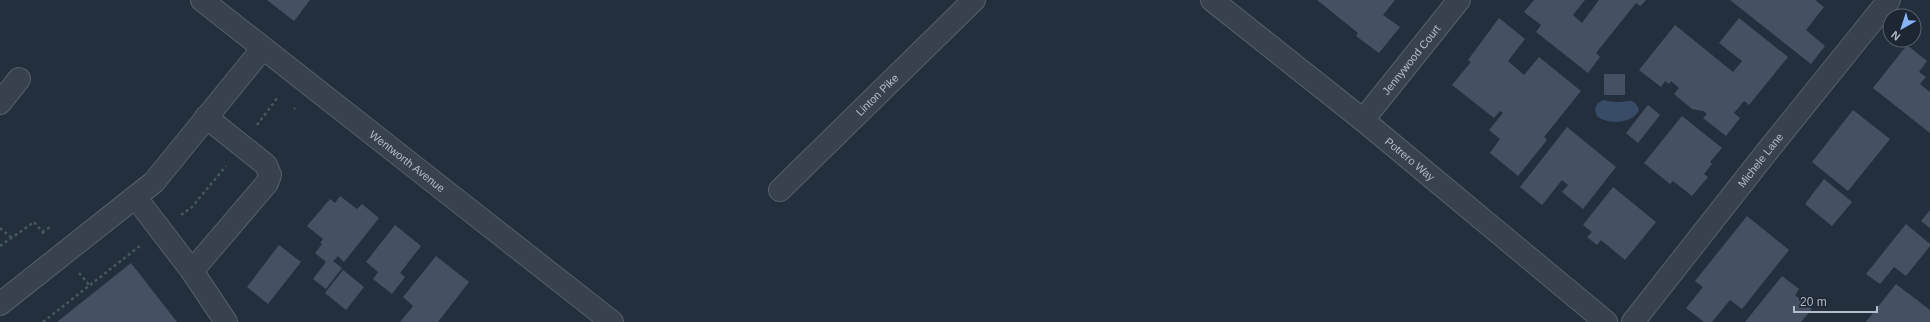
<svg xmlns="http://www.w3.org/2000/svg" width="1930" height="322" viewBox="0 0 1930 322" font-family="Helvetica,sans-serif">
<rect width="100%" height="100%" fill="#242f3e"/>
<path fill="#394c67" d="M 1603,100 C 1608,101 1612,102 1617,102 C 1627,103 1634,96 1639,110 C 1633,124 1607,125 1597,116 L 1595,110 L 1597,104 Z"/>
<g fill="#455162">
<polygon points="267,0 310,0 294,21"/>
<polygon points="1317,0 1395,0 1383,15 1400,27 1379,53 1356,36 1358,33"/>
<polygon points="1534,0 1585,0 1573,15 1582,23 1599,0 1646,0 1640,6 1636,3 1596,53 1600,57 1588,73 1536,32 1541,25 1524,12"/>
<polygon points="1730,0 1815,0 1824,7 1806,30 1825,46 1811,64"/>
<polygon points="1499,18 1525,39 1508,61 1524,75 1539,57 1581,91 1544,137 1547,140 1518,176 1490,153 1500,139 1489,130 1503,113 1500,111 1494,118 1452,85 1471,62 1468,60"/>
<polygon points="1739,18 1788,57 1749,105 1744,101 1734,113 1740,118 1726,136 1703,118 1707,114 1703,111 1692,109 1674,94 1679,88 1671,81 1669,84 1665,81 1661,87 1639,70 1675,25 1733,72 1742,61 1719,43"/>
<polygon points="1907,45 1927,61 1919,72 1926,77 1920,84 1930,92 1930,133 1873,88"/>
<rect x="1604" y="74" width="21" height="21"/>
<polygon points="1648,105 1660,115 1638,143 1626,133"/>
<polygon points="1853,110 1890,139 1848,191 1812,162"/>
<polygon points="1682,116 1722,148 1710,162 1712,164 1704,174 1708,177 1692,196 1673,181 1670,184 1644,163"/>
<polygon points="1567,127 1616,167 1583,209 1562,192 1568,185 1562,180 1542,205 1520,187"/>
<polygon points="1824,179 1852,202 1832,226 1805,204"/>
<polygon points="1613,187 1656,222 1625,260 1601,240 1597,245 1587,237 1592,232 1583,225"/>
<polygon points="340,196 357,209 362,204 379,218 344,262 338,256 333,261 342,268 326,289 313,279 326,262 315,253 322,244 320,243 323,239 307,226 330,199 335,203"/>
<polygon points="1930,210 1930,228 1921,221"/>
<polygon points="1747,216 1789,250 1742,309 1730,300 1712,322 1704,322 1686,308 1703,287 1695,281"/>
<polygon points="1906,224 1930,244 1930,246 1906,276 1894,267 1880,284 1866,274"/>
<polygon points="395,225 421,246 400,273 405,277 392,294 373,279 378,272 366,262"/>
<polygon points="279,245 301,262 268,304 247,287"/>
<polygon points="436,256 469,282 438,322 400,322 413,306 403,297"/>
<polygon points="131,263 177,322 57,322"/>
<polygon points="343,270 364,287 346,310 325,293"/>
<polygon points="1782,276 1799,289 1795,295 1812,309 1801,322 1745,322"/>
<polygon points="1896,284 1930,310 1930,322 1866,322"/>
</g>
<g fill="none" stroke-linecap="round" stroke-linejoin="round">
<defs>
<g id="minor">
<path id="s1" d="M 202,0 L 612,322"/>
<path id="s2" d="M 1212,0 L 1363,120 L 1606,322"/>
<polyline points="0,103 19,79"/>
<path id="s3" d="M 1363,120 L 1459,0"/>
<path id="s4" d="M 780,190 L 974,0"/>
<polyline points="136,198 192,271 267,183 270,175 266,165 206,117"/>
<polyline points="192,271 226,322"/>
<polyline points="0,304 154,182 263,48"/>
<path id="s5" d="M 1633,322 L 1769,149 L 1889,0"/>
</g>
</defs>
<use href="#minor" stroke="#565f6c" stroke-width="24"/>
<g stroke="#44595c" stroke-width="2.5" stroke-dasharray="3 3" stroke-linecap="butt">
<polyline points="294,109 295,108"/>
<polyline points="257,125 278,97"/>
<polyline points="181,215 192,207 226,166"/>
<polyline points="0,228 12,238"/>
<polyline points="42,232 50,227"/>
<polyline points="0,246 34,222 46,236"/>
<polyline points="79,273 90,286"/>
<polyline points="43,322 141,245"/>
</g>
<use href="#minor" stroke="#38414e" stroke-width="22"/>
</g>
<g text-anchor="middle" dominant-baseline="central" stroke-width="3" stroke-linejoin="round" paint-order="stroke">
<g font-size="11" fill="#b4bcc9" stroke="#1d2633">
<text stroke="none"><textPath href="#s3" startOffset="77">Jennywood Court</textPath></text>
<text stroke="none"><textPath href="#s4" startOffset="136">Linton Pike</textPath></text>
<text stroke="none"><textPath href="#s2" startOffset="254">Potrero Way</textPath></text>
<text stroke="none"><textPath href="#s5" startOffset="206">Michele Lane</textPath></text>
<text stroke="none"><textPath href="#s1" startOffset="261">Wentworth Avenue</textPath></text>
</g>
</g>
<g transform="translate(1902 28) rotate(219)"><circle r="19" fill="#1d2633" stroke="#59626f"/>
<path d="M0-3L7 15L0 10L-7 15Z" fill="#8ab4f8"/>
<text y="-6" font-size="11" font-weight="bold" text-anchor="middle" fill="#b4bcc9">N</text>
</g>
<path d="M1794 306v6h83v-6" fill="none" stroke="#b4bcc9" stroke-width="2"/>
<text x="1800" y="306" font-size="12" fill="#b4bcc9" stroke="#1d2633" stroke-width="3" paint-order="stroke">20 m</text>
</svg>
